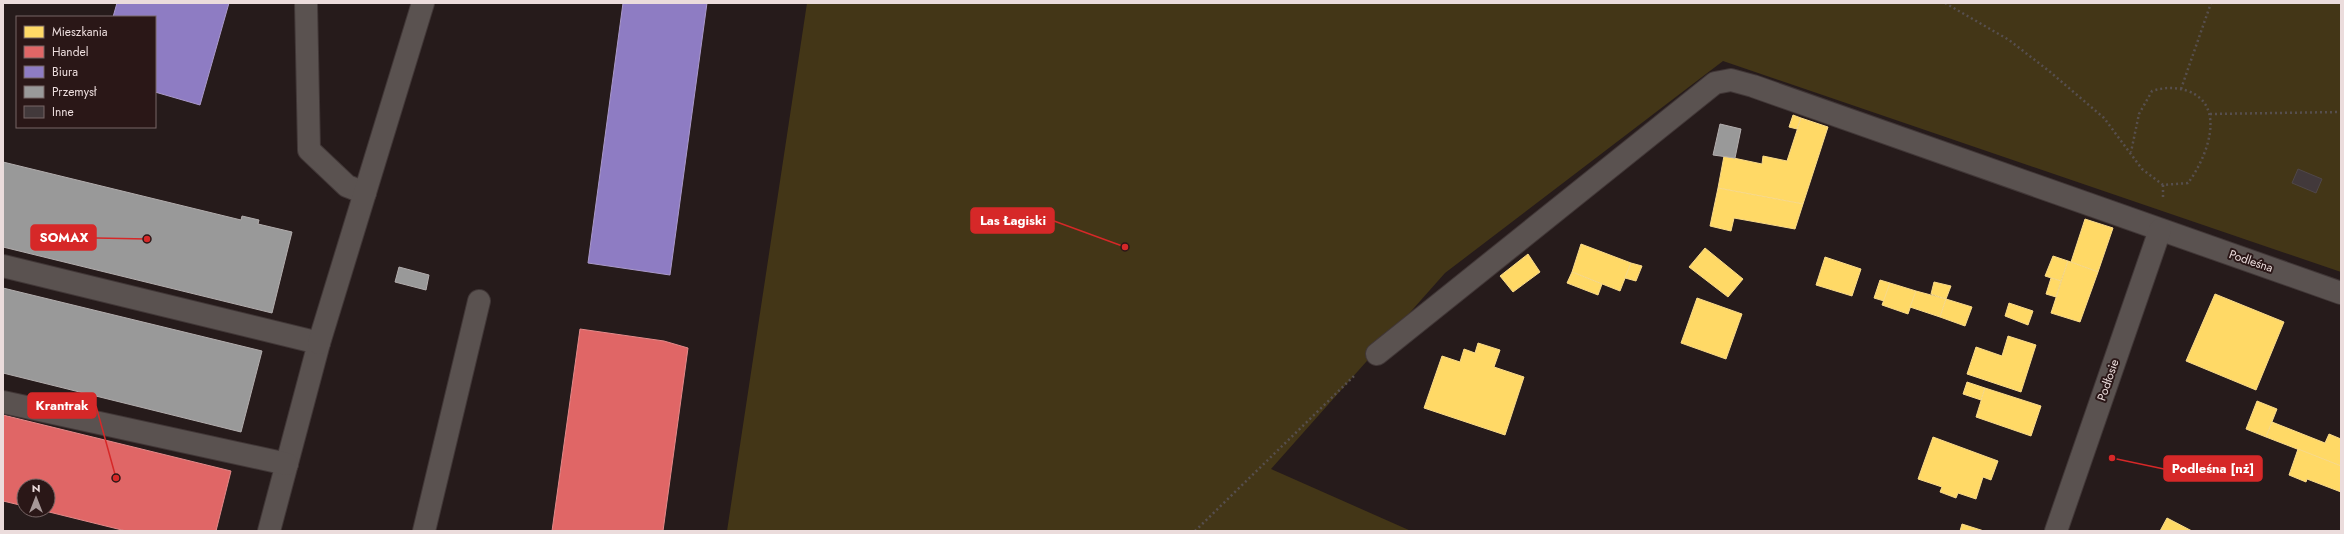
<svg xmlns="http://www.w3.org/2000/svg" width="2344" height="534" font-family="Jost,sans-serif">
<rect width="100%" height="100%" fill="#261b1b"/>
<!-- green -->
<path fill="#433617" d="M807 3H2341V272L1723 61 1445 273 1271 469 1411 531H727Z"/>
<!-- homes -->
<g fill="#ffd966" stroke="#f9da89">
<path d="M1793 115 1801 118 1797 129 1789 127Z"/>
<path d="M1801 118 1828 127 1803 204 1718 188 1724 156 1762 164 1763 156 1787 161Z"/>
<path d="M1718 188 1803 204 1795 229 1734 218 1731 231 1710 226Z"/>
<path d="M2085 219 2113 228 2098 272 2071 262Z"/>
<path d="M1581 244 1631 263 1620 291 1572 272Z"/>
<path d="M1705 248 1743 279 1728 297 1689 267Z"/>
<path d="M1528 254 1540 272 1513 292 1500 276Z"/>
<path d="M2053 256 2068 261 2061 281 2045 276Z"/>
<path d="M1825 257 1861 269 1852 296 1816 285Z"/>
<path d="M2068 261 2098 272 2080 322 2051 313Z"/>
<path d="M1631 263 1642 266 1636 281 1625 278Z"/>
<path d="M1572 272 1602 284 1598 295 1567 283Z"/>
<path d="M2051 278 2061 281 2056 297 2046 294Z"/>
<path d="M1880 280 1890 283 1884 301 1874 298Z"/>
<path d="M1934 282 1951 286 1946 299 1931 294Z"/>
<path d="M1890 283 1916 291 1908 314 1882 305Z"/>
<path d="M1916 291 1946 299 1940 317 1910 307Z"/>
<path d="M2215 294 2284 322 2256 390 2186 361Z"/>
<path d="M1697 298 1742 314 1726 359 1681 343Z"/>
<path d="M1946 299 1972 307 1965 326 1940 317Z"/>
<path d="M2009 303 2033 311 2028 325 2005 316Z"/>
<path d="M2008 336 2036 345 2021 392 1967 374 1976 347 2002 356Z"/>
<path d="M1478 343 1500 350 1494 367 1524 377 1505 435 1424 408 1442 356 1460 362 1464 349 1475 353Z"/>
<path d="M1967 382 1985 388 1981 400 1963 394Z"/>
<path d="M1985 388 2041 406 2031 436 1976 417Z"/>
<path d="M2257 401 2277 409 2266 437 2246 429Z"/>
<path d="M2272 422 2325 443 2329 434 2341 439V466L2266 437Z"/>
<path d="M1933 437 1998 461 1991 480 1983 477 1976 499 1958 493 1956 498 1940 492 1942 487 1918 479Z"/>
<path d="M2298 449 2341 466V492L2307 479 2306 482 2289 475Z"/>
<path d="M2167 518 2192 531H2160Z"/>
<path d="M1962 524 1984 531H1960Z"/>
</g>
<!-- shops -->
<g fill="#e06666" stroke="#e38989">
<path d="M580 329 664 341 688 348 663 531H552Z"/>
<path d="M3 415 231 471 216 531H126L41 510H48V486H24V506L3 501Z"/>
</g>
<!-- offices -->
<g fill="#8e7cc3" stroke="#aa99ca">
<path d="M117 3H229L200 105 155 92V17H113Z"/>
<path d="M623 3H707L670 275 588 263Z"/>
</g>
<!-- industry -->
<g fill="#999" stroke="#b2adad">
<path d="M1720 124 1741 129 1735 158 1713 155Z"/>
<path d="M3 162 241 220 242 216 259 220 258 224 292 232 272 313 3 247Z"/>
<path d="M399 267 429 275 426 290 395 282Z"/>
<path d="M3 288 262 351 241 432 3 373Z"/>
</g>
<!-- building -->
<path fill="#42393b" stroke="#504748" d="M2298 169 2322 179 2316 193 2292 183Z"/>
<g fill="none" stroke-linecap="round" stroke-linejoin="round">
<!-- minor casing -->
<g stroke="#413737" stroke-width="24">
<g id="minor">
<path d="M306 3 309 150 347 186 365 193"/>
<path d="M3 266 319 343 269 531"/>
<path d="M319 343 423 3"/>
<path d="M1377 354 1715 83 1731 80 1753 86 2341 293"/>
<path d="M3 402 287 464"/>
<path d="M424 531 479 301"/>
<path d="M2056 531 2160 230"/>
</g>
</g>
<!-- path -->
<g stroke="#574f4e" stroke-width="2.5" stroke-dasharray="2 3" stroke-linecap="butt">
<path d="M1945 3 2009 40 2049 71 2104 118 2142 169 2163 185 2188 183C2206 159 2228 106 2188 91 2175 87 2165 87 2152 91L2139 114 2131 152"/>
<path d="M2181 89 2211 3"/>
<path d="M2210 114 2341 112"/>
<path d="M2163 197V185"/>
<path d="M1195 531 1355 375"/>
</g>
<!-- minor -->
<use href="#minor" stroke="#5a5250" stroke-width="22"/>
</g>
<g text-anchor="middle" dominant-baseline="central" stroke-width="4" stroke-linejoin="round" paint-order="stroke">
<!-- street labels -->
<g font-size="12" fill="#ebdcdc" stroke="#2a1717">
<text transform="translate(2251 261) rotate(19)">Podleśna</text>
<text transform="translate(2108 380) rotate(-71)">Podłosie</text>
</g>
</g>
<!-- callouts -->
<path fill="none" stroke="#d62828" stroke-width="1.5" d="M1125 247L1054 221M147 239L96 238M116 478L96 406M2112 458L2164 469"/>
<g fill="#d62828" stroke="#2a1717" stroke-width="1.5">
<circle cx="1125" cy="247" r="4"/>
<circle cx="147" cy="239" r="4"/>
<circle cx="116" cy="478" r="4"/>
<circle cx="2112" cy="458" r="4"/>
</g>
<g fill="#d62828" stroke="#d62828" stroke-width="1.5">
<rect x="971" y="208" width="83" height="25" rx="4"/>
<rect x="31" y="225" width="65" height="25" rx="4"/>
<rect x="28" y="393" width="68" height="25" rx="4"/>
<rect x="2164" y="456" width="98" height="25" rx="4"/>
</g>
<g font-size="13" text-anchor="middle" font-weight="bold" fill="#fff">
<text x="1013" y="225">Las Łagiski</text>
<text x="64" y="242">SOMAX</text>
<text x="62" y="410">Krantrak</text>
<text x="2213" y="473">Podleśna [nż]</text>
</g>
<!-- border -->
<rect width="2344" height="534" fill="none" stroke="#ebdcdc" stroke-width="8"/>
<!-- legend -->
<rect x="16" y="16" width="140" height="112" fill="#2a1717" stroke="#776666"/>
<rect x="24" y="26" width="20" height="12" fill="#ffd966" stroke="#776666"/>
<text x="52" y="36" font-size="12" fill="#ebdcdc">Mieszkania</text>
<rect x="24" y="46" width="20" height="12" fill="#e06666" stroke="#776666"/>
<text x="52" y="56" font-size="12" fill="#ebdcdc">Handel</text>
<rect x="24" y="66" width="20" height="12" fill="#8e7cc3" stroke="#776666"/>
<text x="52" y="76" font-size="12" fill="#ebdcdc">Biura</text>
<rect x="24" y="86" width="20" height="12" fill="#999999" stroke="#776666"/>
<text x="52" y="96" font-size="12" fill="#ebdcdc">Przemysł</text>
<rect x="24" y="106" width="20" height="12" fill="#42393b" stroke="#776666"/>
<text x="52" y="116" font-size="12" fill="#ebdcdc">Inne</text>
<!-- north arrow -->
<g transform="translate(36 498)"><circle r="19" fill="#2a1717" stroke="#776666"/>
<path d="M0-3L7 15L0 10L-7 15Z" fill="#a69898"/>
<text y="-6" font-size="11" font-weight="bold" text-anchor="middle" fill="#ebdcdc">N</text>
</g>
</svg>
